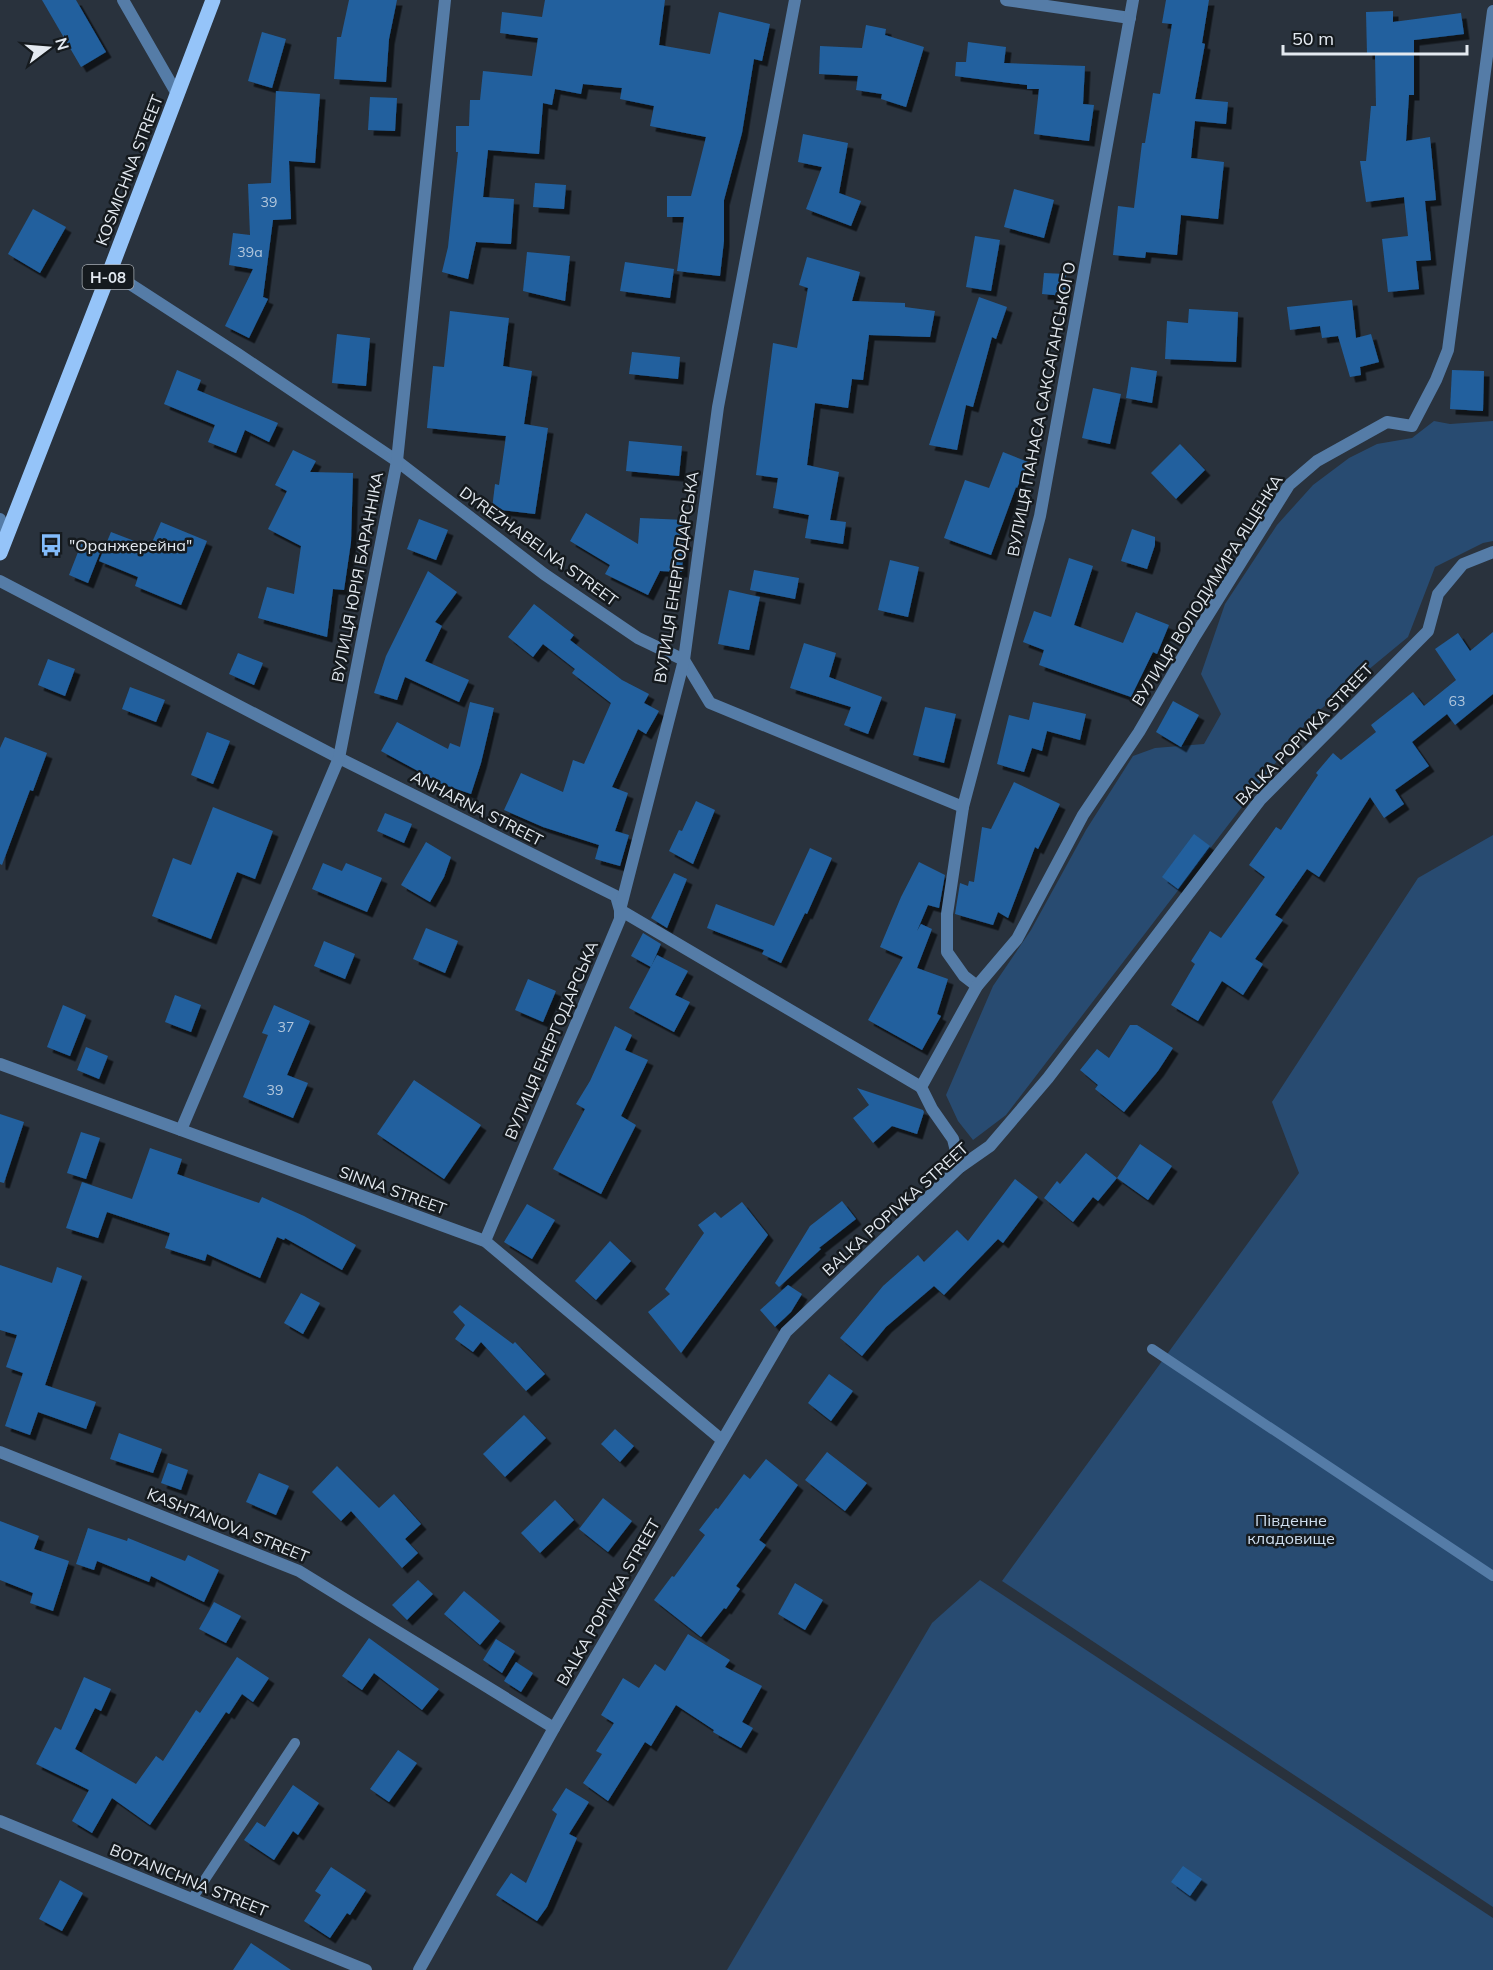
<svg xmlns="http://www.w3.org/2000/svg" width="1493" height="1970" font-family="Mulish,sans-serif">
<defs>
<filter id="shadow"><feDropShadow dx="5.5" dy="5.5" stdDeviation="0" flood-color="#0009"/></filter>
</defs>
<rect width="100%" height="100%" fill="#29323d"/>
<!-- green -->
<g fill="#284b71">
<path d="M1434 421 1450 424 1493 421V541L1483 543 1435 567 1408 637 1310 718 1006 1115 973 1140 958 1121 946 1095 993 986 1031 930 1086 830 1133 756 1155 748 1204 744 1221 714 1201 674 1225 604 1277 525 1313 485 1349 458 1377 444 1412 438Z"/>
<path d="M1493 835V1907L1002 1581 1299 1173 1272 1102 1418 878Z"/>
<path d="M980 1580 1493 1918V1970H727L932 1623Z"/>
</g>
<!-- building -->
<g fill="#22609e" filter="url(#shadow)">
<path d="M42 0H76L106 52 81 67Z"/>
<path d="M349 0H397L389 39 386 82 334 79 337 37H341Z"/>
<path d="M545 0H665L659 45 710 54 719 12 770 24 762 61 754 59 742 133 724 200V241L720 276 677 271 684 217H667V196H691L706 137 650 126 654 106 620 99 622 88 583 84 581 94 555 89 552 105 543 103 539 154 488 150 483 197 514 199 511 244 476 242 468 279 442 272 448 247 458 152H456V126H469L470 100H480L483 71 532 76 538 38 500 33 502 12 542 17Z"/>
<path d="M1166 0H1209L1202 43 1205 44 1195 99 1228 102 1226 124 1195 121 1191 158 1224 162 1218 219 1181 215 1177 255 1146 252 1145 258 1113 255 1118 206 1134 208 1142 143H1145L1153 93 1160 94 1172 24 1162 23Z"/>
<path d="M1393 11V22L1461 13 1464 34 1414 40V95H1409L1406 141 1430 137 1436 200 1425 201 1431 260 1416 261 1419 289 1388 292 1382 239 1408 236 1404 197 1366 202 1360 161H1366L1371 106H1376L1375 54H1367L1366 12Z"/>
<path d="M866 25 886 29 885 35 924 47 906 107 881 99 882 94 856 90 858 76 819 74 820 46 862 48Z"/>
<path d="M262 32 286 39 272 88 248 81Z"/>
<path d="M968 42 1006 47 1004 63 1085 66 1083 104 1094 105 1089 141 1034 134 1039 89H1027V85L955 76 956 62H966Z"/>
<path d="M276 91 320 94 315 163 289 161 291 219 273 220 263 297 268 299 249 338 225 326 253 269 229 265 233 233 250 235 248 184 271 183Z"/>
<path d="M370 97 397 98 395 131 368 130Z"/>
<path d="M803 134 848 143 839 193 861 201 851 226 806 209 822 167 798 162Z"/>
<path d="M535 183 566 185 564 209 533 207Z"/>
<path d="M1014 189 1054 200 1044 238 1004 227Z"/>
<path d="M33 209 66 227 40 273 8 254Z"/>
<path d="M975 236 1000 240 991 291 966 287Z"/>
<path d="M527 252 570 256 565 301 523 291Z"/>
<path d="M807 257 860 272 852 301 905 303V307L935 311 930 337 869 335 863 380 852 379 848 408 815 403 807 465 839 472 830 520 846 522 843 544 805 538 809 515 773 508 778 478 756 475 773 343 797 348 808 288 799 285Z"/>
<path d="M625 262 674 269 670 298 620 291Z"/>
<path d="M1044 273 1066 274 1065 296 1042 294Z"/>
<path d="M979 297 1007 307 996 339 992 337 973 407 966 405 957 450 929 445Z"/>
<path d="M1352 300 1356 338 1371 334 1379 362 1360 367 1361 375 1350 377 1338 336 1322 338 1320 326 1290 330 1287 307Z"/>
<path d="M1189 309 1238 312 1236 362 1165 359 1167 321 1188 323Z"/>
<path d="M450 311 509 318 503 366 532 371 524 424 548 428 535 514 492 509 495 484 499 485 506 436 427 428 433 366 444 367Z"/>
<path d="M337 334 370 338 366 386 332 383Z"/>
<path d="M632 352 680 357 678 379 629 374Z"/>
<path d="M1131 367 1157 371 1152 403 1126 398Z"/>
<path d="M177 370 201 380 197 390 278 423 269 442 245 430 236 453 208 442 215 425 164 404Z"/>
<path d="M1452 370 1484 371 1483 411 1450 409Z"/>
<path d="M1093 388 1121 394 1110 444 1082 438Z"/>
<path d="M629 441 682 446 679 476 626 471Z"/>
<path d="M1180 444 1205 470 1176 499 1151 473Z"/>
<path d="M293 450 316 461 310 472 353 473 351 542 344 590 333 589 327 637 258 618 267 587 294 594 301 546 268 529 287 491 275 485Z"/>
<path d="M1003 452 1028 462 1017 488 1016 487 991 555 944 538 965 480 989 488Z"/>
<path d="M586 513 638 544 640 518 685 520 682 572 660 571 648 595 605 574 610 565 570 541Z"/>
<path d="M419 519 448 530 436 560 407 549Z"/>
<path d="M161 522 207 541 181 605 135 586 138 577 99 561 111 532 150 547Z"/>
<path d="M1132 529 1155 537V545L1147 569 1121 561Z"/>
<path d="M82 542 101 550 88 583 69 575Z"/>
<path d="M1069 558 1093 566 1074 625 1123 643 1136 612 1169 625 1157 654 1153 652 1131 697 1039 665 1044 650 1023 642 1034 611 1051 617Z"/>
<path d="M890 560 919 567 908 617 878 610Z"/>
<path d="M754 570 799 578 795 599 750 590Z"/>
<path d="M428 571 457 592 435 622 442 626 425 661 469 680 459 702 405 677 397 700 374 693 386 656Z"/>
<path d="M729 590 760 597 749 650 718 644Z"/>
<path d="M534 604 574 635 570 640 622 680 649 694 644 703 659 711 646 734 638 729 612 787 628 793 615 831 629 835 620 866 595 859 599 845 543 827 504 810 521 773 563 792 573 760 584 764 611 703 572 673 575 669 543 644 533 657 508 637Z"/>
<path d="M1493 632V694L1455 725 1447 714 1412 742 1429 766 1395 790 1404 804 1384 818 1370 797 1319 877 1307 869 1275 915 1283 920 1255 959 1263 964 1243 995 1222 981 1198 1021 1171 1005 1195 964 1191 961 1210 931 1221 938 1265 877 1249 865 1276 827 1281 830 1318 775 1316 773 1333 753 1341 760 1376 732 1371 725 1413 692 1424 706 1456 680 1435 649 1458 633 1470 651Z"/>
<path d="M804 643 836 653 829 677 882 697 868 734 844 725 851 707 790 688Z"/>
<path d="M238 653 263 663 254 685 229 674Z"/>
<path d="M48 659 75 669 65 696 38 685Z"/>
<path d="M130 687 165 700 156 722 122 709Z"/>
<path d="M1173 701 1199 715 1181 747 1156 732Z"/>
<path d="M470 702 494 708 481 763 471 794 442 784 381 751 397 722 448 749 450 743 460 747Z"/>
<path d="M1033 702 1086 714 1080 740 1047 731 1042 751 1032 748 1024 772 997 764 1009 715 1029 720Z"/>
<path d="M925 707 956 714 944 763 913 755Z"/>
<path d="M207 732 230 741 213 784 191 775Z"/>
<path d="M5 737 47 753 33 791 30 790 2 865 0 864V748Z"/>
<path d="M1014 782 1060 804 1038 849 1035 847 1008 918 998 912 993 925 955 914 960 883 968 886 969 881 974 882 982 827 991 829Z"/>
<path d="M696 801 715 810 693 864 669 851 679 830 682 831Z"/>
<path d="M213 807 273 831 255 879 237 872 211 939 152 916 173 858 191 865Z"/>
<path d="M385 813 412 824 404 843 377 831Z"/>
<path d="M1194 834 1210 846 1178 889 1162 877Z"/>
<path d="M426 842 451 857 444 877 430 902 401 885Z"/>
<path d="M810 848 832 858 807 914 805 913 781 963 762 954 764 950 707 928 716 904 774 926Z"/>
<path d="M919 862 945 875 939 908 928 905 917 931 921 924 932 929 917 968 948 979 937 1014 941 1016 922 1050 868 1020 903 957 880 947 901 897Z"/>
<path d="M323 863 342 871 346 863 382 878 367 912 312 889Z"/>
<path d="M674 873 687 879 667 928 651 918Z"/>
<path d="M426 928 458 941 445 973 413 959Z"/>
<path d="M643 933 661 944 651 967 631 956Z"/>
<path d="M324 941 355 954 345 979 314 966Z"/>
<path d="M657 955 688 971 675 995 690 1002 674 1032 629 1008Z"/>
<path d="M528 979 556 991 543 1022 515 1010Z"/>
<path d="M175 995 201 1005 191 1032 165 1022Z"/>
<path d="M63 1005 86 1015 70 1056 47 1047Z"/>
<path d="M274 1005 310 1021 287 1075 308 1083 293 1118 243 1097 268 1035 262 1033Z"/>
<path d="M1130 1025H1137L1173 1048 1158 1071 1124 1112 1095 1089 1098 1085 1080 1070 1097 1049 1109 1058Z"/>
<path d="M615 1026 632 1035 625 1050 648 1060 621 1116 636 1125 601 1194 553 1169 585 1109 576 1104 590 1081Z"/>
<path d="M86 1047 108 1056 99 1079 77 1070Z"/>
<path d="M414 1080 481 1125 444 1179 377 1134Z"/>
<path d="M857 1088 923 1110 924 1112 917 1134 892 1126 873 1143 853 1118 869 1105Z"/>
<path d="M0 1114 24 1122 4 1183 0 1182Z"/>
<path d="M81 1132 100 1138 86 1179 67 1173Z"/>
<path d="M1140 1144 1172 1166 1148 1200 1117 1178Z"/>
<path d="M150 1148 182 1159 177 1174 259 1203 262 1197 304 1216 356 1245 342 1270 285 1238 284 1240 277 1237 260 1278 207 1254 205 1261 165 1248 170 1233 107 1212 98 1238 66 1228 82 1182 132 1199Z"/>
<path d="M1086 1153 1117 1178 1098 1201 1093 1197 1073 1222 1044 1198 1057 1181 1060 1184Z"/>
<path d="M1015 1179 1038 1197 1003 1243 998 1239 944 1295 934 1286 886 1327 862 1356 840 1338 883 1286 918 1255 924 1262 957 1230 968 1241Z"/>
<path d="M842 1201 856 1219 819 1248 821 1249 779 1287 775 1283 810 1226Z"/>
<path d="M742 1202 768 1235 681 1353 648 1312 670 1294 665 1289 704 1233 698 1225 715 1212 721 1218Z"/>
<path d="M527 1204 555 1220 532 1259 504 1242Z"/>
<path d="M610 1241 631 1261 596 1300 575 1281Z"/>
<path d="M0 1265 52 1283 57 1267 82 1276 45 1385 96 1402 86 1429 38 1412 30 1435 5 1426 23 1373 6 1367 17 1335 0 1330Z"/>
<path d="M788 1285 802 1294 791 1312 775 1327 760 1310Z"/>
<path d="M301 1293 320 1303 303 1334 284 1323Z"/>
<path d="M460 1305 513 1344 515 1342 545 1374 526 1391 481 1342 473 1352 455 1339 465 1325 453 1312Z"/>
<path d="M829 1374 853 1391 831 1421 808 1403Z"/>
<path d="M524 1415 546 1438 505 1477 483 1454Z"/>
<path d="M615 1429 634 1446 620 1462 601 1444Z"/>
<path d="M119 1433 162 1449 153 1473 110 1459Z"/>
<path d="M827 1452 867 1483 845 1511 805 1480Z"/>
<path d="M766 1459 798 1485 759 1540 766 1545 736 1586 740 1589 726 1609 724 1608 701 1637 654 1600 672 1576 674 1577 705 1535 699 1530 716 1508 718 1509 744 1474 750 1479Z"/>
<path d="M168 1463 188 1470 181 1490 161 1483Z"/>
<path d="M337 1466 379 1508 394 1494 421 1524 405 1539 418 1553 402 1568 351 1511 341 1521 312 1492Z"/>
<path d="M259 1473 289 1486 276 1515 246 1502Z"/>
<path d="M603 1498 632 1521 608 1552 579 1529Z"/>
<path d="M555 1500 574 1520 540 1553 521 1533Z"/>
<path d="M0 1521 39 1536 34 1549 69 1561 53 1611 30 1603 33 1593 0 1580Z"/>
<path d="M88 1528 127 1541 128 1538 185 1561 188 1555 219 1570 204 1602 151 1576 149 1582 97 1561 94 1570 76 1564Z"/>
<path d="M418 1580 433 1594 407 1620 392 1605Z"/>
<path d="M795 1583 823 1600 805 1630 778 1614Z"/>
<path d="M464 1591 500 1621 480 1645 444 1614Z"/>
<path d="M214 1602 241 1616 226 1643 199 1629Z"/>
<path d="M688 1634 730 1660 725 1667 762 1686 742 1722 753 1728 741 1748 713 1732 714 1730 676 1705 651 1746 645 1742 608 1801 583 1783 602 1754 596 1751 614 1723 601 1715 623 1678 639 1688 655 1664 665 1671Z"/>
<path d="M369 1638 439 1689 422 1710 374 1673 362 1690 342 1676Z"/>
<path d="M496 1639 515 1651 502 1673 483 1660Z"/>
<path d="M237 1657 269 1678 253 1702 242 1694 229 1714 226 1712 150 1825 112 1798 92 1833 72 1821 89 1790 36 1764 55 1727 61 1730 84 1677 111 1689 101 1711 95 1708 75 1749 136 1784 156 1756 163 1761 196 1710 200 1713Z"/>
<path d="M516 1662 533 1673 521 1692 504 1681Z"/>
<path d="M398 1750 417 1763 389 1802 370 1789Z"/>
<path d="M293 1785 319 1803 298 1835 293 1831 274 1860 244 1840 257 1822 265 1827Z"/>
<path d="M566 1788 589 1802 569 1834 577 1838 547 1907 537 1921 496 1895 511 1873 526 1883 557 1814 552 1810Z"/>
<path d="M1183 1866 1202 1879 1190 1896 1171 1882Z"/>
<path d="M331 1867 366 1890 350 1915 347 1913 330 1938 304 1921 321 1895 315 1891Z"/>
<path d="M60 1880 83 1893 62 1931 39 1919Z"/>
<path d="M251 1943 291 1970H233Z"/>
</g>
<g fill="none" stroke-linecap="round" stroke-linejoin="round">
<!-- lane -->
<g stroke="#557ca7" stroke-width="10">
<path d="M1152 1349 1493 1576"/>
<path d="M192 1899 295 1743"/>
</g>
<!-- street -->
<g stroke="#557ca7" stroke-width="12">
<path d="M123 0 177 94"/>
<path d="M1006 0 1130 18"/>
<path d="M110 271 238 354 397 461 544 574 638 638 684 660 710 703 963 807"/>
<path d="M0 519 6 539"/>
<path d="M0 581 339 758 616 896 620 910 921 1087"/>
<path d="M977 986 964 976 947 952V914L963 807 1040 516 1133 0"/>
<path d="M0 1064 485 1241 722 1440"/>
<path d="M181 1130 339 758 397 461 445 0"/>
<path d="M960 1167 953 1139 932 1109 921 1087 977 986 1017 939 1083 815 1139 732 1195 636 1289 485 1317 461 1387 422 1412 426 1436 380 1448 350 1493 11"/>
<path d="M485 1241 620 919V910L684 660 718 407 795 0"/>
<path d="M0 1452 299 1571 554 1728"/>
<path d="M0 1821 366 1970"/>
<path d="M419 1970 554 1728 786 1332 960 1167 990 1146 1048 1078 1260 800 1428 631 1438 594 1463 564 1493 552"/>
</g>
<!-- primary -->
<path stroke="#95c4f9" stroke-width="15" d="M0 553 110 271 213 0"/>
</g>
<!-- icons -->
<defs>
<g id="bus-bare" transform="scale(1.8)"><path d="M-5-6H5V4H4V6H2V4H-2V6H-4V4H-5ZM-3.5-4V0h7V-4ZM-3.5 1.2v1.5H-2V1.2ZM2 1.2v1.5H3.5V1.2Z" fill="#83bcfb" stroke="#151a1e" stroke-width="2.5" paint-order="stroke"/></g>
</defs>
<g fill-rule="evenodd">
<use href="#bus-bare" x="51" y="545"/>
</g>
<g text-anchor="middle" dominant-baseline="central" stroke-width="5" stroke-linejoin="round" paint-order="stroke">
<!-- number labels -->
<g font-size="14" fill="#b3c7dc">
<text x="269" y="202">39</text>
<text x="250" y="252">39а</text>
<text x="1457" y="701">63</text>
<text x="286" y="1027">37</text>
<text x="275" y="1090">39</text>
</g>
<!-- shield labels -->
<rect fill="#151a1e" stroke="#a5abb1" stroke-width="1.5" x="82.5" y="265" width="51" height="24" rx="4.5"/>
<g font-size="15" font-weight="bold" fill="#e3e9f0">
<text x="108" y="277">Н-08</text>
</g>
<!-- street labels -->
<g font-size="16" fill="#e3e9f0" stroke="#151a1e">
<text transform="translate(129 170) rotate(-69)">KOSMICHNA STREET</text>
<text transform="translate(1041 409) rotate(-79)">ВУЛИЦЯ ПАНАСА САКСАГАНСЬКОГО</text>
<text transform="translate(539 546) rotate(36)">DYREZHABELNA STREET</text>
<text transform="translate(357 577) rotate(-79)">ВУЛИЦЯ ЮРІЯ БАРАННІКА</text>
<text transform="translate(676 577) rotate(-81)">ВУЛИЦЯ ЕНЕРГОДАРСЬКА</text>
<text transform="translate(1207 590) rotate(-58)">ВУЛИЦЯ ВОЛОДИМИРА ЯЩЕНКА</text>
<text transform="translate(1304 734) rotate(-46)">BALKA POPIVKA STREET</text>
<text transform="translate(477 808) rotate(27)">ANHARNA STREET</text>
<text transform="translate(551 1040) rotate(-67)">ВУЛИЦЯ ЕНЕРГОДАРСЬКА</text>
<text transform="translate(393 1190) rotate(20)">SINNA STREET</text>
<text transform="translate(895 1209) rotate(-42)">BALKA POPIVKA STREET</text>
<text transform="translate(228 1525) rotate(22)">KASHTANOVA STREET</text>
<text transform="translate(608 1602) rotate(-60)">BALKA POPIVKA STREET</text>
<text transform="translate(189 1880) rotate(22)">BOTANICHNA STREET</text>
</g>
<!-- poi labels -->
<g font-size="16" fill="#e3e9f0" stroke="#151a1e" text-anchor="start">
<text x="69" y="545">"Оранжерейна"</text>
</g>
<!-- park labels -->
<g font-size="16" fill="#cfdff0" stroke="#151a1e">
<text x="1291" y="1520">Південне<tspan x="1291" dy="18">кладовище</tspan></text>
</g>
</g>
<!-- north arrow -->
<g transform="translate(48 48) rotate(74)" stroke="#151a1e" stroke-width="4.5" paint-order="stroke">
<path d="M0-4.5L10 22L0 15L-10 22Z" fill="#e3e9f0"/>
<text y="-9" font-size="16" font-weight="bold" text-anchor="middle" fill="#e3e9f0">N</text>
</g>
<!-- scale -->
<path d="M1283 45v9h184v-9" fill="none" stroke="#e3e9f0" stroke-width="3"/>
<text x="1292" y="45" font-size="18" fill="#e3e9f0" stroke="#151a1e" stroke-width="4.5" paint-order="stroke">50 m</text>
</svg>
